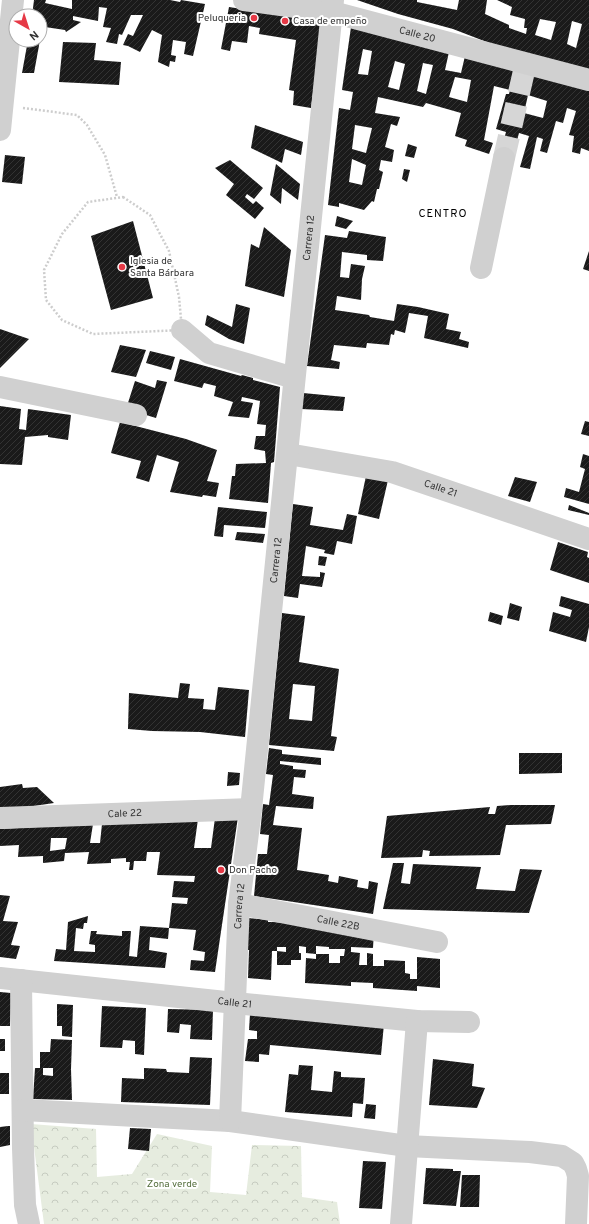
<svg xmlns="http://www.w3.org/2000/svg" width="589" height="1224" font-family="Overpass,sans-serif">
<defs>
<pattern id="park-crowns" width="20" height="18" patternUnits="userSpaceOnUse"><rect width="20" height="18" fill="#e6ecdf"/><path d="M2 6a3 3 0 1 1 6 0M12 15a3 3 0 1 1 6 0" fill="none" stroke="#c6cbc0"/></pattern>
<pattern id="building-hatch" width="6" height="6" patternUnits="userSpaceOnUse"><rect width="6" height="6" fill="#1a1a1a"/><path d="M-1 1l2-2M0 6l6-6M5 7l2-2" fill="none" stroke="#333"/></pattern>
</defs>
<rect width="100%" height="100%" fill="#fff"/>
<!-- park -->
<path fill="url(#park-crowns)" d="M31 1124 96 1129 97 1177 132 1174 157 1134 212 1146 210 1192 246 1195 252 1145 301 1146 302 1197 337 1202 340 1224H44Z"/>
<!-- building -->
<g fill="url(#building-hatch)" fill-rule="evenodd">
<path d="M34 0H46L45 3 72 9V0H170L180 2 181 0 205 4 193 56 184 54 186 42 173 40 171 55 176 56 175 62 170 61 169 67 158 62 162 35 152 30 140 52 128 46 123 45 128 34 133 36 143 15H131L122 35 119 34 117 44 106 42 111 28 103 27 107 8 99 7 98 21 73 16V20L81 22 66 32 65 30 45 27 42 41H40V16H32Z"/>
<path d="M357 0H417V2L457 10 459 0H487L485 14 509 25V28L526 34 527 28H524L525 19 510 15 512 7 497 0H589V75L528 58 453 29 398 14ZM540 19 556 22 551 40 535 35ZM572 21 582 24 576 48 567 44Z"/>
<path d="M229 7 322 22 311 108 293 105 294 91 289 90 296 40 259 34 260 28 249 26 247 43 232 41 230 51 221 49Z"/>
<path d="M351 27 449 52 445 70 461 73 465 56 589 90V151L581 148 580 154 572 152 574 136 569 135 576 111 567 108 563 123 556 121 547 153 540 151 543 139 537 137 530 169 520 167 529 136 519 133 512 160 501 150 506 132 496 129 506 94H509L510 90 494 86 484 140 493 143 489 154 465 146 467 140 455 136 461 113 426 103 423 107 378 97 375 113 400 117 397 126 391 124 385 147 394 150 392 162 381 160 379 170 383 172 379 189H377L374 202 372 201 364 210 339 203V207L328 205 339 108 350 110 353 92 342 90ZM363 49 372 51 368 75 358 74ZM395 61 405 64 399 90 388 87ZM423 63 433 65 426 94 417 91ZM455 77 471 80 467 102 449 97ZM528 95 547 101 543 118 524 113ZM355 125 372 128 366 153 352 149ZM352 159 366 165 362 185 349 182Z"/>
<path d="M28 40H40L34 73H22Z"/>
<path d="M63 42 96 43 94 60 121 62 119 85 59 82Z"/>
<path d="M255 125 303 142 301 155 285 149 282 163 251 148Z"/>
<path d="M408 144 417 147 414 158 405 156Z"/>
<path d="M5 155 25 157 22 184 2 182Z"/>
<path d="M230 160 263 188 254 199 247 194 245 197 253 204 256 201 264 208 255 219 226 195 234 184 215 168Z"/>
<path d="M276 164 300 184 298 200 282 188 281 204 270 195Z"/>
<path d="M404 169 410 170 407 182 402 179Z"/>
<path d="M337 216 353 221 346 229 335 226Z"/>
<path d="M133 221 153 298 111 310 91 236Z"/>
<path d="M264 227 291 250 284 297 245 286 251 244 259 248Z"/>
<path d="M349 231 386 237 383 261 367 260V255L342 252 340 277 349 278 351 264 365 266 362 279 361 300 337 296 335 310 369 315 370 317 394 321 397 304 418 307 449 314 446 329 461 332 459 339 469 342 468 348 424 338 428 316 409 313 405 333 395 330 394 335 391 334 389 345 367 343 366 348 334 345 331 360 340 362 339 369 307 366 325 235 347 238Z"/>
<path d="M589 251V271L583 269Z"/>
<path d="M236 304 250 308 244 344 229 339 205 325 207 315 232 327Z"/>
<path d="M0 329 29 339 0 368Z"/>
<path d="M120 345 146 350 136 377 111 372Z"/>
<path d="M150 351 175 357 171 370 146 363Z"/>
<path d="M180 359 241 376 242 375 253 378V380L280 387 274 462 271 463 268 503 229 499 232 476H235L236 464 266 463 265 451 254 449 256 436H265L266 425 257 424 260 401 242 397 241 401 253 403 249 418 228 416 233 402 214 396 216 386 204 383 202 388 174 381Z"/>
<path d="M157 380 167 382 156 418 126 409 135 381 155 388Z"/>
<path d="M303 393 345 397 343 411 301 409Z"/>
<path d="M0 406 21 409 19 429 26 430 28 409 71 415 68 440 48 437V435L25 437 22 465 0 464Z"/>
<path d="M585 421 589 422V436L581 434Z"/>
<path d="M120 422 186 439 217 450 207 481 219 483 216 497 203 495 202 497 170 492 179 462 157 455 149 482 136 478 141 461 111 453Z"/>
<path d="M583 454 589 456V504L564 497 566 488 579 492 585 469 580 467Z"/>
<path d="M366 476 388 480 379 519 358 514Z"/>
<path d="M515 477 537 482 530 502 508 496Z"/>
<path d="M293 504 313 507 310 525 343 530 347 514 357 516 352 544 337 541 334 555 324 553 325 550 306 546 302 576 320 577V572L325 573 322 587 300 584 298 598 284 596Z"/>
<path d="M569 505 589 513V515L568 510Z"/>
<path d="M218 507 267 512 265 528 224 525 223 537 214 536Z"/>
<path d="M237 532 265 534 263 543 235 540Z"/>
<path d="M558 542 588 552 587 557 589 558V583L550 570Z"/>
<path d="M319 556 327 557 325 566 318 565Z"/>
<path d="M561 596 589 604V627L586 642 549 631 553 612 570 617 572 610 559 606Z"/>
<path d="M510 603 522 607 519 621 507 618Z"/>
<path d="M490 612 503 616 501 625 488 621Z"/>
<path d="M282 613 305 616 299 662 339 669 331 736 337 737 334 751 269 745ZM293 684 315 686 312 721 289 719Z"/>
<path d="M180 683 190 684 188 698 204 699 203 709 215 710 218 687 249 690 245 737 200 732 152 731 128 729 129 693 178 698Z"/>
<path d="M269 748 282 750V754L321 758V765L280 761V764L293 766V769L306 770 305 778 294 777 292 794 314 797 313 809 276 806 273 825 302 828 297 870 329 875 328 881 338 883 339 876 358 880 357 887 368 889 369 881 378 883 373 914 254 896 258 854H267L269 835 260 834 263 804 269 805 273 775 266 774Z"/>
<path d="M519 753H562V773L519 774Z"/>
<path d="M228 772 240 773 239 785 227 786Z"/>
<path d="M22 784 23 788 37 787 54 803 0 811V787Z"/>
<path d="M511 805H555L551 824 506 825 500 855 429 856 430 851 423 850 422 857 381 858 387 816 490 807 488 814H495L497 806Z"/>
<path d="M238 817 215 972 190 970 191 960 204 961 205 952 193 950 196 930 169 928 172 903 187 904 188 898 172 897 174 881 194 882 195 876 157 875 160 852H147L146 861H134L133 870H129L130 862H126V858L111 859V863L87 864 89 852 65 853 64 861 43 863V856L18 857 19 845 0 846V829L93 824 90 843H100L102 824 198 819 194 848H211L215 818ZM51 838H67L65 849 50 851Z"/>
<path d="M393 863H404L401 883 410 884 413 864 481 867 476 889 515 891 520 869 542 870 529 913 383 909Z"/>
<path d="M0 895 10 896 3 921 18 922 11 945 20 946 16 959 0 957Z"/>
<path d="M88 916 87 923H84L83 929 76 928 74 951 95 952V945L89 944 91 931H97L96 934 122 936V931H131L129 956 137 957 140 926 169 928 168 939 150 937 149 950 167 953 165 968 54 961 56 949 66 950 68 922Z"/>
<path d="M248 918 268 920V922H273L374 930 373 948 351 947V952L360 953 359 965H367V953L373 954V966H384V960L405 961V973L410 974V979H417V957L440 959V988L417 986V991L373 988V983L351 982V986L305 983 306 958 316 959V954H329V963H340V956H344L345 949H329V947L316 946V954L306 953V947L299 946V953H301V960H291V965H277V951L286 952V947H277V951H272L271 980 248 978 249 950H247Z"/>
<path d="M0 992 11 993 10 1026H0Z"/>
<path d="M57 1004 73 1005 72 1037 62 1036V1026H57Z"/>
<path d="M102 1006 146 1008 144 1055 135 1054V1041L123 1040 122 1048 100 1047Z"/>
<path d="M168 1009 213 1010 212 1040 190 1039 191 1025 180 1024 179 1033 167 1032Z"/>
<path d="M250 1014 384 1024 381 1055 270 1045 269 1055 259 1054V1062L245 1061 248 1039H257V1031L249 1030Z"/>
<rect x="0" y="1039" width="5" height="12"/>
<path d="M51 1039 72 1040 71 1069 72 1100 33 1099 35 1068H40V1052H50ZM43 1068H53V1076L43 1075Z"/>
<path d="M190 1057 212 1058 210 1105 121 1102 122 1078 144 1079V1068L166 1069 167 1072 189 1073Z"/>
<path d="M433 1059 474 1064 472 1086 485 1088 477 1108 429 1105Z"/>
<path d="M299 1065 313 1066 311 1090 332 1092 334 1071 341 1072V1077L365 1078 363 1104 353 1103 352 1117 285 1112 289 1074 298 1075Z"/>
<rect x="0" y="1073" width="9" height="21"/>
<path d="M366 1104 376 1105 375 1119 364 1118Z"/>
<path d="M8 1126H10V1145L0 1147V1127Z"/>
<path d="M130 1128 151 1129 149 1151 128 1149Z"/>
<path d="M363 1161 386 1162 382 1209 359 1208Z"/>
<path d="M426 1168 453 1169V1171H461L456 1206 423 1204Z"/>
<path d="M462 1175H480L479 1207H460Z"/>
</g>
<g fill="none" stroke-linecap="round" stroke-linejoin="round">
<!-- minor-tunnel -->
<path stroke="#d6d6d6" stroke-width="22" stroke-dasharray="22 11" stroke-linecap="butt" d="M504 158 524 71"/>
<!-- path -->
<g stroke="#cdcdcd" stroke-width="2.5" stroke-dasharray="2 2" stroke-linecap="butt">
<path d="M23 108 77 115 87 125 105 155 117 197"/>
<path d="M123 197 150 215 169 251 179 297 182 330 93 334 62 320 46 300 44 270 62 234 88 202Z"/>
</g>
<!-- minor -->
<g stroke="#d0d0d0" stroke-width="22">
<path id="s1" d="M244 0 332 12 589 80"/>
<path d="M0 130 13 0"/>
<path d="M481 268 504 158"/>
<path d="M182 330 209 353 294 378"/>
<path d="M0 387 136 415"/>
<path id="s2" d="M288 454 392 472 589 539"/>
<path id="s3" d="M0 818 251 809"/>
<path id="s4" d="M239 904 437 942"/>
<path id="s5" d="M0 978 235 1003 417 1021 469 1022"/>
<path d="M21 980 23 1148 25 1205 29 1224"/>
<path d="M23 1110 230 1121 407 1146 530 1152 562 1156 573 1163 576 1169 578 1176 576 1224"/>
<path id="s6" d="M230 1121 239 904 251 809 333 0"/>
<path d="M401 1224 417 1021"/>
</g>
</g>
<!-- markers -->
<g fill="#e63946" stroke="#fff" stroke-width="1.5">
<circle cx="254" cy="18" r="4"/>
<circle cx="285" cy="21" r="4"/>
<circle cx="122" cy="267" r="4"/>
<circle cx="221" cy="870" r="4"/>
</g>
<g text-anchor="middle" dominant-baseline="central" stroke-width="4" stroke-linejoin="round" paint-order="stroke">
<!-- poi labels -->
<g font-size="10" fill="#333" stroke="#fff" text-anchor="start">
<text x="246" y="18" text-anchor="end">Peluqueria</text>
<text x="293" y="21">Casa de empeño</text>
<text x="130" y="261">Iglesia de<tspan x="130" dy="12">Santa Bárbara</tspan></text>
<text x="229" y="870">Don Pacho</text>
</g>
<!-- street labels -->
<g font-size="10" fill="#333" stroke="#fff">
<text stroke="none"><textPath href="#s1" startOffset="177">Calle 20</textPath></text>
<text stroke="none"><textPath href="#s6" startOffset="887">Carrera 12</textPath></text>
<text stroke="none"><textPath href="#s2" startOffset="157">Calle 21</textPath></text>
<text stroke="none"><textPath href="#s6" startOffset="563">Carrera 12</textPath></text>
<text stroke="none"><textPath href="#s3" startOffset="125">Cale 22</textPath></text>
<text stroke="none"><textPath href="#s6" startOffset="215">Carrera 12</textPath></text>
<text stroke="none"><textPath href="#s4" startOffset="101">Calle 22B</textPath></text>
<text stroke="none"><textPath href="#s5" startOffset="236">Calle 21</textPath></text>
</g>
<!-- park labels -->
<g font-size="10" fill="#56703f" stroke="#fff">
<text x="172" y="1184">Zona verde</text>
</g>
<!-- neighbourhood labels -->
<g font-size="11" letter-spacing="1" fill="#000" stroke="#fff">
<text x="443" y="214">CENTRO</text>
</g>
</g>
<!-- north arrow -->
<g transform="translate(28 28) rotate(141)"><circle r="19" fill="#ffffff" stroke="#adadad"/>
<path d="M0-3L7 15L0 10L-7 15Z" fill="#e63946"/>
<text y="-6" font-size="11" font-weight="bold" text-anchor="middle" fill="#333333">N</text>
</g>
</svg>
